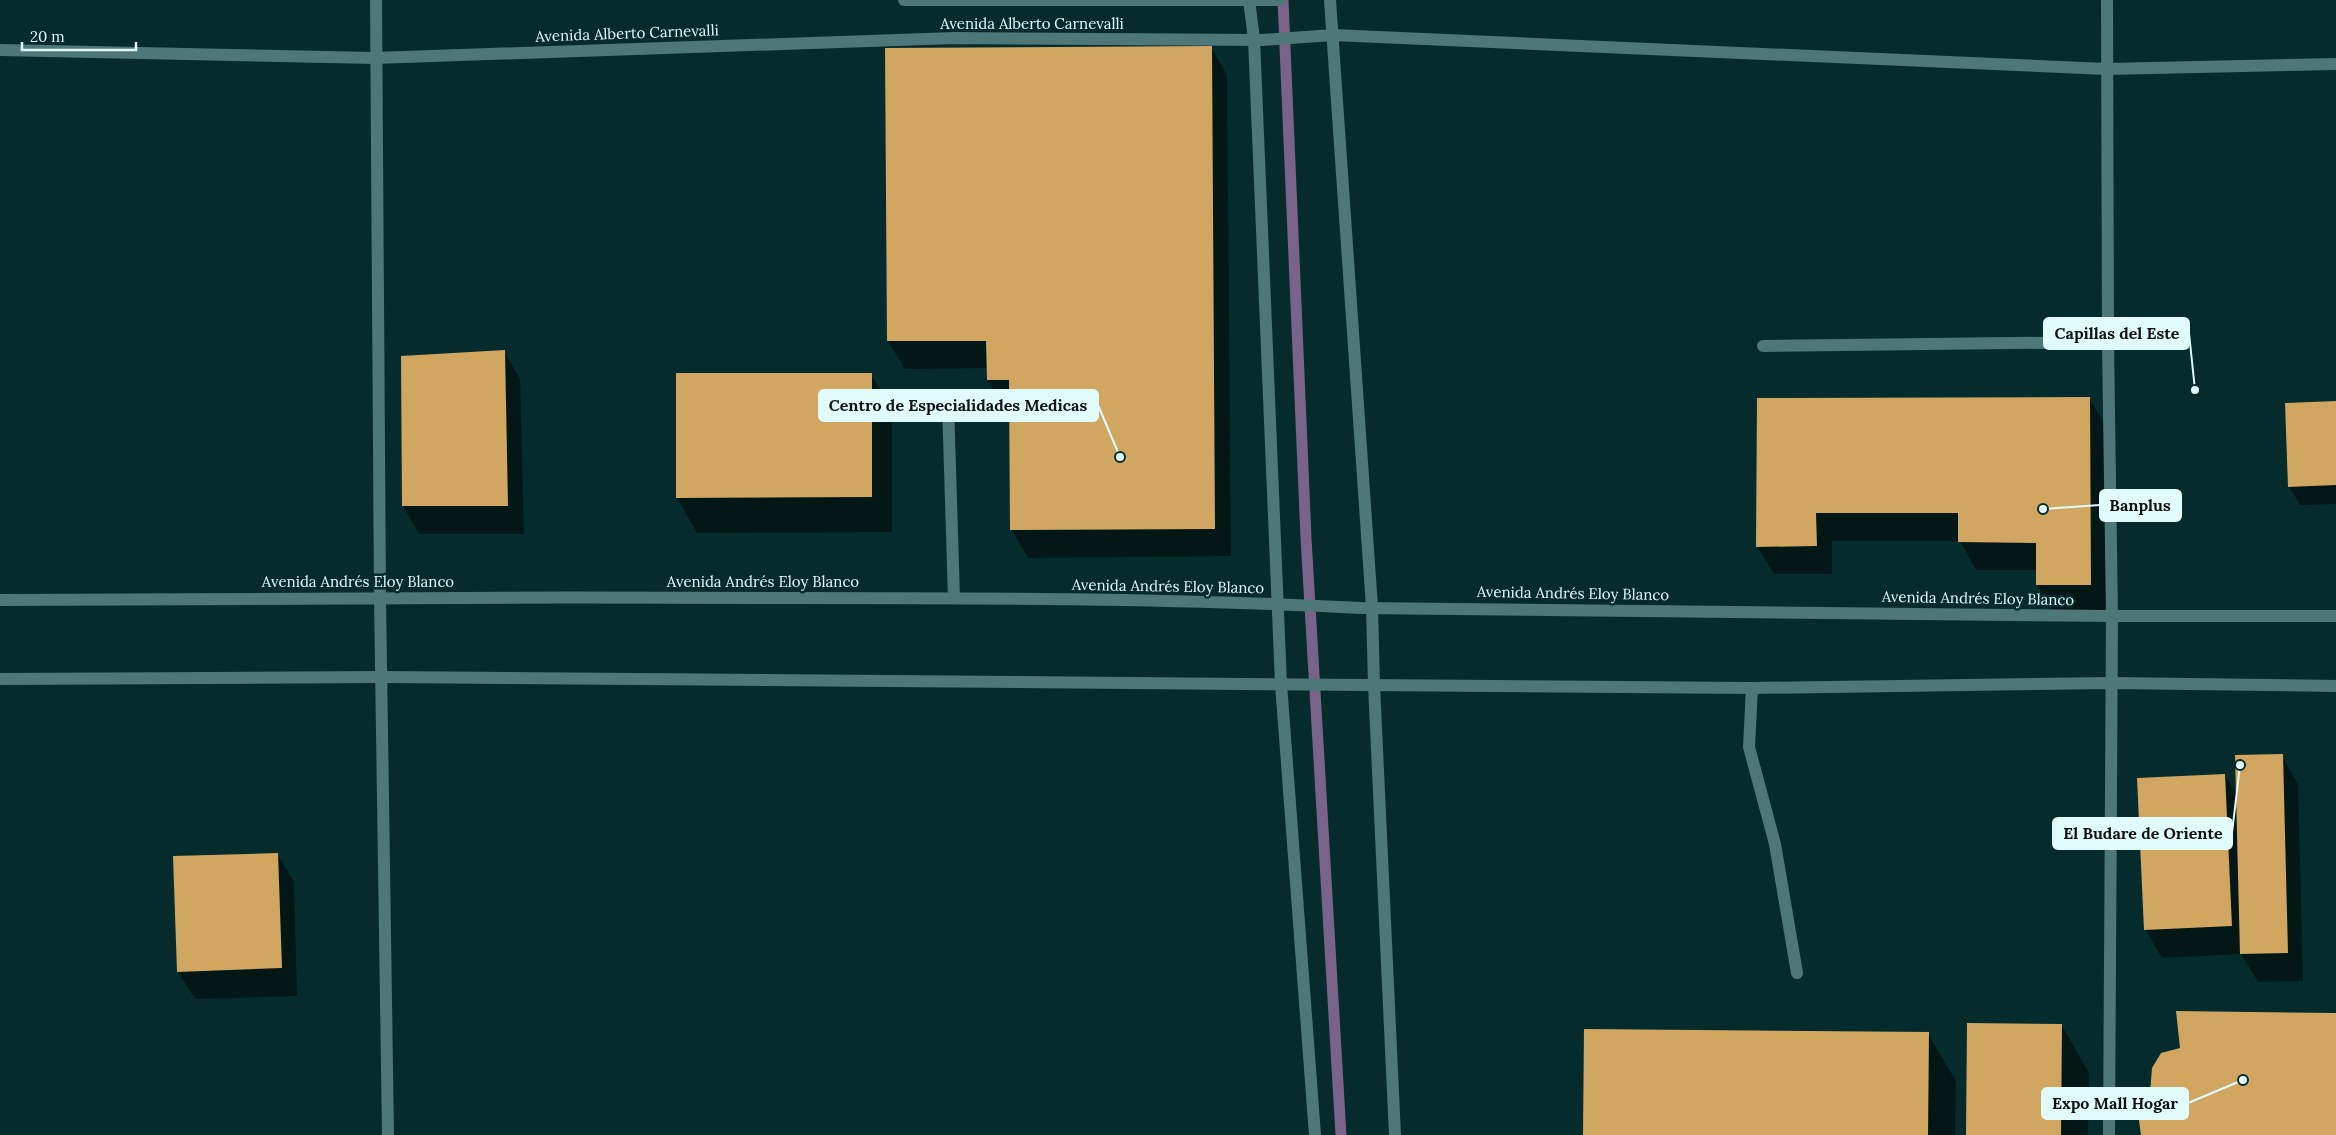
<svg xmlns="http://www.w3.org/2000/svg" width="2336" height="1135" font-family="Lora,serif">
<rect width="100%" height="100%" fill="#062b2c"/>
<!-- shadow -->
<g fill="#0007">
<path d="M1211 47 1227 75 1231 556 1028 558 1012 530 1011 408H1004L988 380V368L905 369 888 341Z"/>
<path d="M504 351 520 379 524 534H419L403 506 402 358Z"/>
<path d="M871 374 892 410V532L697 533 677 498Z"/>
<path d="M2089 398 2106 426V613H2054L2037 585V570H1976L1960 541H1832V574H1774L1757 546 1758 399Z"/>
<path d="M2336 402V504L2300 505 2289 486Z"/>
<path d="M2282 756 2298 784 2303 981 2258 982 2241 954 2162 958 2146 930 2225 775 2238 797Z"/>
<path d="M277 854 294 882 297 996 195 999 178 972Z"/>
<path d="M2062 1026 2089 1073 2088 1135H1967Z"/>
<path d="M1928 1034 1956 1081 1955 1135H1584Z"/>
</g>
<g fill="none" stroke-linecap="round" stroke-linejoin="round">
<!-- stream -->
<path stroke="#796389" stroke-width="11" d="M1283 0 1306 538 1341 1135"/>
</g>
<!-- building -->
<g fill="#d1a661">
<path d="M1212 46 1215 529 1010 530 1009 380H987L986 341H887L885 48Z"/>
<path d="M505 350 508 506H402L401 356Z"/>
<path d="M676 373H872V497L676 498Z"/>
<path d="M2090 397 2091 585H2036V543L1958 542V513H1816L1817 546 1756 547 1757 398Z"/>
<path d="M2336 401V485L2288 487 2285 403Z"/>
<path d="M2283 754 2288 953 2240 954 2235 755Z"/>
<path d="M2225 774 2232 926 2144 930 2137 778Z"/>
<path d="M278 853 282 968 177 972 173 856Z"/>
<path d="M2176 1011 2336 1013V1135H2141L2135 1092 2150 1093 2152 1068 2161 1053 2180 1048Z"/>
<path d="M1967 1023 2062 1024 2061 1135H1966Z"/>
<path d="M1584 1029 1929 1032 1928 1135H1583Z"/>
</g>
<g fill="none" stroke-linecap="round" stroke-linejoin="round">
<!-- service -->
<g stroke="#4e7779" stroke-width="12">
<path d="M1763 346 2108 342"/>
<path d="M948 404 954 598"/>
<path d="M1752 688 1749 747 1775 844 1797 973"/>
</g>
<!-- minor -->
<g stroke="#4e7779" stroke-width="12">
<path d="M376 0 380 597 388 1135"/>
<path d="M904 0H1280"/>
<path d="M1249 0 1254 39 1281 684 1315 1135"/>
<path d="M1330 0 1372 607 1374 685 1395 1135"/>
<path d="M2107 0 2108 342 2112 616 2109 1135"/>
<path d="M0 50 375 58 954 38 1262 40 1333 35 2106 69 2336 64"/>
<path d="M0 600C260 598 520 597 780 598 974 598 1169 598 1362 608L2112 616H2336"/>
<path d="M0 679 381 677 1752 688 2112 683 2336 686"/>
</g>
</g>
<g text-anchor="middle" dominant-baseline="central" stroke-width="5" stroke-linejoin="round" paint-order="stroke">
<!-- street labels -->
<g font-size="15" fill="#e1fafa" stroke="#062b2c">
<text x="1032" y="23">Avenida Alberto Carnevalli</text>
<text transform="translate(627 33) rotate(-2)">Avenida Alberto Carnevalli</text>
<text x="358" y="581">Avenida Andrés Eloy Blanco</text>
<text x="763" y="581">Avenida Andrés Eloy Blanco</text>
<text transform="translate(1168 586) rotate(1)">Avenida Andrés Eloy Blanco</text>
<text transform="translate(1573 593) rotate(1)">Avenida Andrés Eloy Blanco</text>
<text transform="translate(1978 598) rotate(1)">Avenida Andrés Eloy Blanco</text>
</g>
</g>
<!-- callouts -->
<path fill="none" stroke="#e1fafa" stroke-width="2" d="M2195 390L2189 333M1120 457L1098 405M2043 509L2100 505M2240 765L2232 833M2243 1080L2188 1103"/>
<g fill="#e1fafa" stroke="#062b2c" stroke-width="2">
<circle cx="2195" cy="390" r="5"/>
<circle cx="1120" cy="457" r="5"/>
<circle cx="2043" cy="509" r="5"/>
<circle cx="2240" cy="765" r="5"/>
<circle cx="2243" cy="1080" r="5"/>
</g>
<g fill="#e1fafa" stroke="#e1fafa" stroke-width="2">
<rect x="2044" y="318" width="145" height="31" rx="5"/>
<rect x="819" y="390" width="279" height="31" rx="5"/>
<rect x="2100" y="490" width="81" height="31" rx="5"/>
<rect x="2053" y="818" width="179" height="31" rx="5"/>
<rect x="2042" y="1088" width="146" height="31" rx="5"/>
</g>
<g font-size="16" text-anchor="middle" font-weight="bold" fill="#111">
<text x="2117" y="339">Capillas del Este</text>
<text x="958" y="411">Centro de Especialidades Medicas</text>
<text x="2140" y="511">Banplus</text>
<text x="2143" y="839">El Budare de Oriente</text>
<text x="2115" y="1109">Expo Mall Hogar</text>
</g>
<!-- scale -->
<path d="M22 42v8h114v-8" fill="none" stroke="#e1fafa" stroke-width="2.5"/>
<text x="30" y="42" font-size="15" fill="#e1fafa" stroke="#062b2c" stroke-width="4" paint-order="stroke">20 m</text>
</svg>
